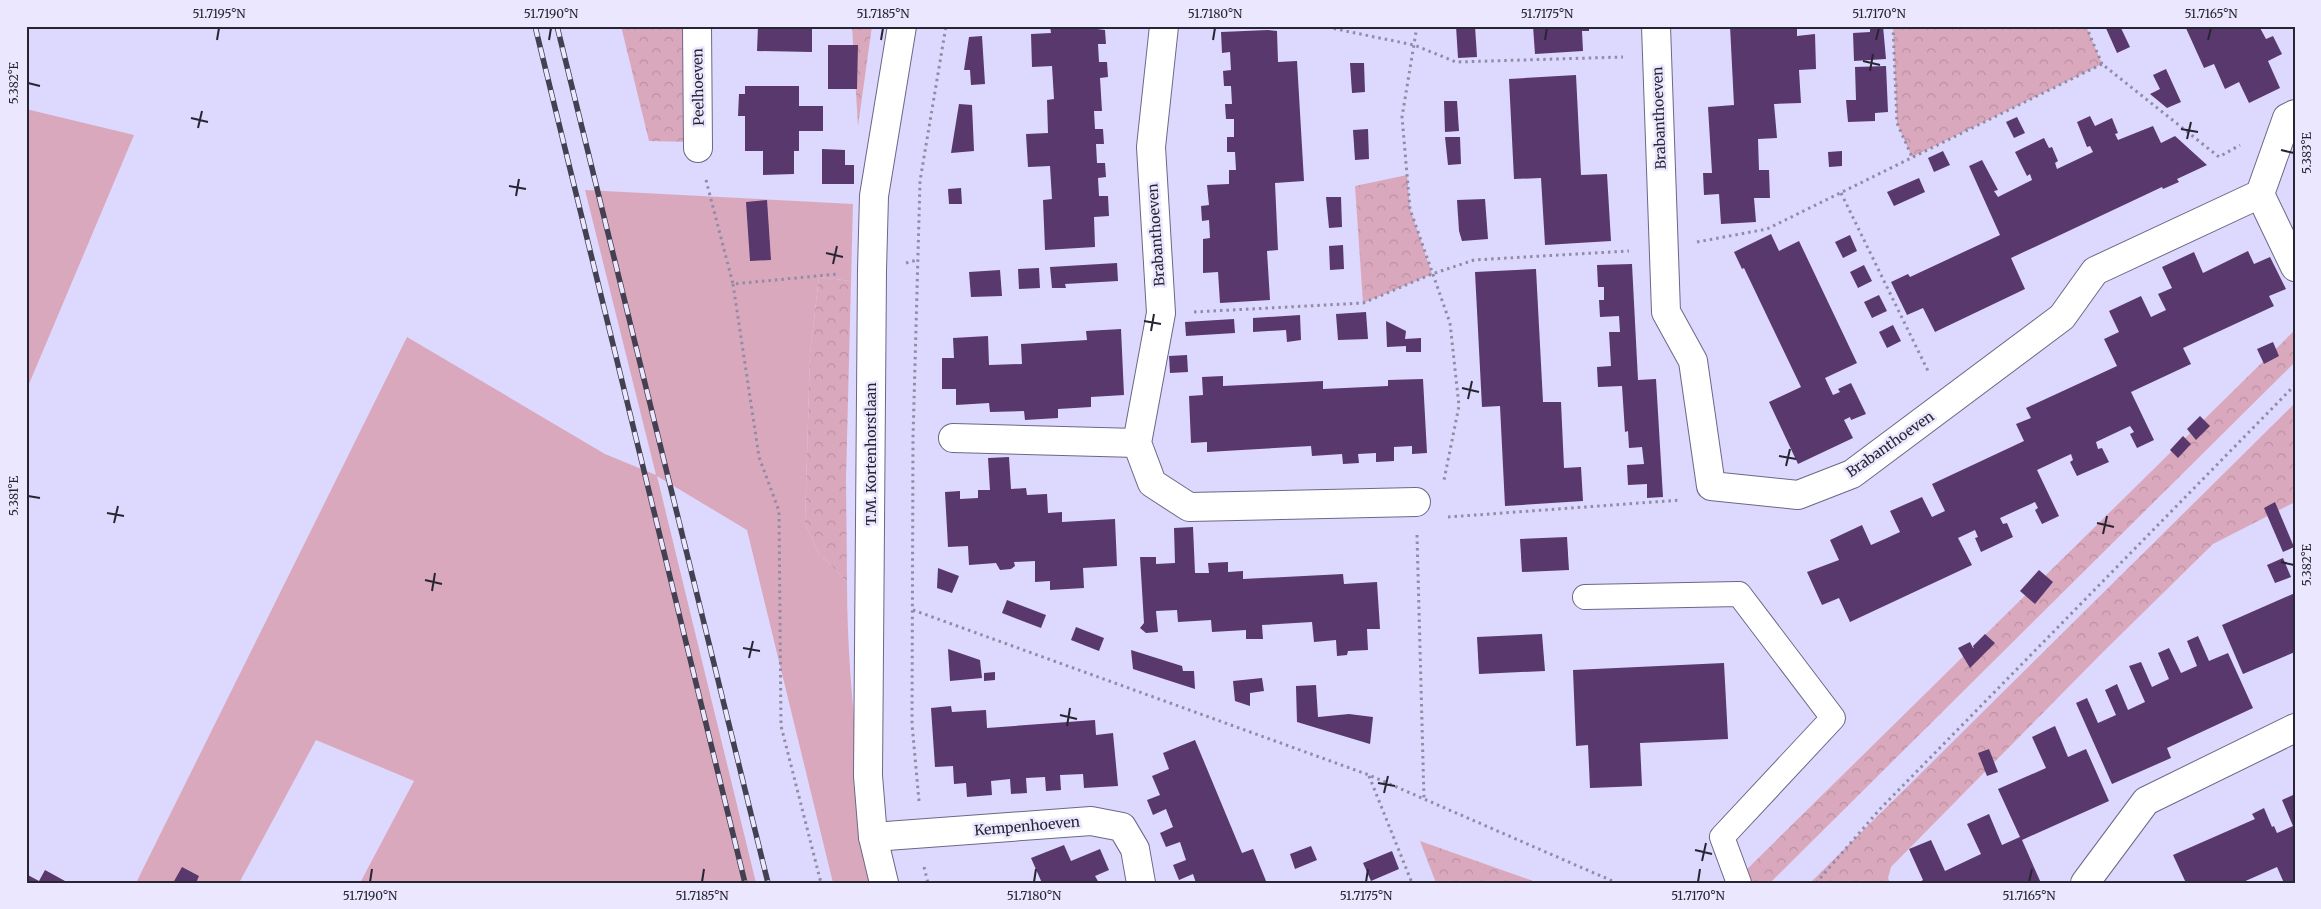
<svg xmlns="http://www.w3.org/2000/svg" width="2321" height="909" font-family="Merriweather,serif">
<defs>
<pattern id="forest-crowns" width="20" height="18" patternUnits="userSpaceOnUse" patternTransform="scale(1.25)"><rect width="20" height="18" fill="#daa8bd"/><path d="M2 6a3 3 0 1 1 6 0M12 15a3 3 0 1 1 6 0" fill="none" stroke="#bb90a3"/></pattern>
</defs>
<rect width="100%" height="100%" fill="#ddd8fd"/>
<!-- grass -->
<g fill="#daa8bd">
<path d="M26 109 134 135 26 391Z"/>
<path d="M585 190 853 204 851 281 819 277 810 354 805 523 818 552 847 582C847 683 861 783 873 883H833L747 530 657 476 756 883H360L414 781 316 740 239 883H136L407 337 605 454 656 475Z"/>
</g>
<!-- forest -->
<g fill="url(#forest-crowns)">
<path d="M621 26H690L692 142 649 141Z"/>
<path d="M852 26H872L858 126Z"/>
<path d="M1893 26H2086L2102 64 1912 157 1897 123Z"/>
<path d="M1407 175 1410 209 1432 274 1363 303 1355 186Z"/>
<path d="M819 277 851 281 846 479 847 582 818 552 805 523 810 354Z"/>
<path d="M2295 330V362L1770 883H1746L1741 875Z"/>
<path d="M2295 403V502L2213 544 2102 653 1891 867 1888 878 1890 883H1810Z"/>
<path d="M1420 841 1539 883H1436Z"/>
</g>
<!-- building -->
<g fill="#59386d">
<path d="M758 26H812V52L757 51Z"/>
<path d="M1050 26H1097V29L1105 30 1106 44H1098L1099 62H1107L1108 77 1100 78 1102 111H1094L1095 129H1103L1104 144H1096L1097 163H1105L1106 177 1098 178 1099 196H1108L1109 216 1094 217 1095 247 1045 250 1043 200 1052 199 1050 166 1028 167 1026 134 1048 133 1047 100 1054 99 1052 66 1032 67 1031 34 1051 33Z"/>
<path d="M1456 26H1475L1477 57 1458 58Z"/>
<path d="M1533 26H1589V31H1582L1583 51 1535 54Z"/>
<path d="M1730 26H1797V36L1815 34 1816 69 1799 70 1801 103 1774 104 1777 138 1758 139 1759 170H1769L1770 198H1754L1756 222 1721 224 1719 194 1704 195 1703 173H1712L1708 107 1734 105Z"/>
<path d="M1870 26H1883L1886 59 1854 61 1853 33 1870 32Z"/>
<path d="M2105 26H2120L2130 47 2117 53Z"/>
<path d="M2185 26H2259L2266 39 2273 36 2282 54 2268 61 2280 88 2249 103 2239 82 2225 89 2214 64 2204 68Z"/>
<path d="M1268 30 1277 31 1278 62 1297 61 1304 181 1275 183 1278 250 1267 251 1270 300 1220 303 1218 272 1203 273V239L1210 238 1209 220 1202 221 1201 206 1209 205 1207 185 1229 184V170H1236L1235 152H1227V137H1234V119H1226L1225 104H1232L1231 86H1224L1223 71 1231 70 1230 52 1222 53 1221 32Z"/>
<path d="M982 36 985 84 971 85 970 70H964L969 37Z"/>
<path d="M828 45H858L857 89H828Z"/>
<path d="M1350 63H1364L1365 92 1352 93Z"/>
<path d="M1886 66 1888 112 1875 113V121L1848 122 1846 100H1856L1855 67Z"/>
<path d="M2166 69 2181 102 2167 108 2150 94 2160 89 2153 75Z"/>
<path d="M1576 75 1581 175 1607 174 1611 241 1545 245 1541 178 1514 179 1509 79Z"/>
<path d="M745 86H799V106H823V131H799V151H794V174L763 175V151H745V116H738L739 94H745Z"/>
<path d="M1444 101H1457L1459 131 1445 132Z"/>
<path d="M959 104 972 105 974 151 951 153Z"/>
<path d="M2090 116 2095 126 2112 118 2118 133 2115 134 2118 140 2153 126 2161 143 2175 136 2207 165 2177 179 2179 182 2163 189 2162 187 2011 258 2025 289 1935 332 1923 308 1907 315 1891 282 1908 274 1910 277 2000 235 1969 166 1982 160 1998 190 1994 191 1998 197 2032 180 2030 174 2027 176 2015 152 2044 138 2049 148 2052 147 2058 161 2055 163 2057 169 2093 152 2090 146 2087 147 2077 122Z"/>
<path d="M2017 117 2025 133 2014 138 2006 122Z"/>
<path d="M1368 129 1369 159 1355 160 1353 130Z"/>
<path d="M1445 137H1460L1461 164 1448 165Z"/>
<path d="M822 149 845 150V165H854V184H822Z"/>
<path d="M1842 151V166L1829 167 1828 152Z"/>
<path d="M1943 151 1950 165 1934 172 1928 158Z"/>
<path d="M1919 178 1925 192 1894 206 1887 192Z"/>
<path d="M961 188 962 204H949L948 189Z"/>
<path d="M1326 197H1341L1342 227 1329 228Z"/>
<path d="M1485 199 1488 239 1462 241 1459 231 1457 200Z"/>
<path d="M767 200 771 260 750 261 746 202Z"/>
<path d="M1771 234 1779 251 1799 241 1857 363 1825 378 1833 395 1840 392 1838 389 1851 383 1866 414 1851 420 1850 417 1844 420 1853 438 1798 464 1769 402 1801 387 1744 268 1742 269 1734 252Z"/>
<path d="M1850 235 1857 251 1843 258 1835 242Z"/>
<path d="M1343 245 1344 269 1330 270 1329 246Z"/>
<path d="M2248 251 2254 264 2270 257 2286 289 2269 296 2274 306 2183 348 2191 364 2131 392 2154 440 2137 448 2130 434 2134 432 2130 426 2096 442 2098 449 2102 448 2109 462 2077 476 2070 462 2073 460 2071 454 2037 470 2059 516 2042 524 2035 510 2038 508 2035 502 2000 518 2003 524 2007 523 2013 537 1981 552 1975 538 1978 537 1975 530 1958 538 1972 565 1850 622 1839 598 1822 605 1807 572 1839 560 1830 540 1862 525 1871 545 1887 538 1900 532 1890 511 1922 497 1932 517 1945 511 1932 484 2024 441 2016 424 2031 418 2026 408 2117 366 2104 339 2119 332 2109 311 2141 296 2151 317 2166 310 2158 294 2172 288 2162 267 2194 252 2203 273Z"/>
<path d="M1117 263 1118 281 1065 284 1066 288H1052L1050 267Z"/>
<path d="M1632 264 1638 380 1656 379 1663 497 1647 498V484L1628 485 1627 465 1644 464 1642 447 1629 448 1628 431 1625 432 1622 386 1598 387 1597 367 1611 366 1609 332H1620L1619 316 1600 317 1599 300H1604V287H1598L1597 265Z"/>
<path d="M1864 265 1872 281 1858 288 1850 272Z"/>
<path d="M1039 268 1040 288 1019 289 1018 269Z"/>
<path d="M1536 269 1543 402H1561L1564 468 1581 467 1583 501 1505 506 1500 406 1482 407 1475 272Z"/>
<path d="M1000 270 1002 296 971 297 969 272Z"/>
<path d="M1879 295 1887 311 1872 318 1864 302Z"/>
<path d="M1366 312 1368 339 1338 340 1336 314Z"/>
<path d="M1300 315 1301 340 1287 342 1286 330 1253 332V318Z"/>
<path d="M1234 319 1235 333 1186 336 1185 322Z"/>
<path d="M1386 321 1406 331 1405 339 1421 338V352H1406V346L1387 347Z"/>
<path d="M1893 325 1901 341 1887 348 1879 332Z"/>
<path d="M1121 329 1124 395 1091 397V407L1058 409V418L1025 420 1024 411 990 412 989 403 956 405V389H942V358H954L953 338 988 336 989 365 1022 364 1021 344 1087 340 1086 331Z"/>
<path d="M2273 342 2279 356 2264 364 2257 349Z"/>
<path d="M1187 355 1188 372 1170 373 1169 356Z"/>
<path d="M1223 376V386L1323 381V389L1388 386V380L1423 379 1427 453 1412 454V446L1394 447V461L1376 462V453L1358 454 1359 463 1343 464 1342 454 1312 456 1311 446 1207 452V442L1191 443 1189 396 1203 395 1202 377Z"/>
<path d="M2200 416 2210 426 2196 440 2187 429Z"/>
<path d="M2183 436 2191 444 2178 458 2170 450Z"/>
<path d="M1009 457 1011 489 1026 488 1027 495 1047 494 1048 513 1062 512V522L1115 519 1117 566 1083 568 1084 588 1050 590V581L1035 582V561L1014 562 1015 566 1011 569 1000 570 996 563 969 565 968 546 948 547 945 492 960 491V499L978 498V490H990L988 458Z"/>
<path d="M2275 502 2294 547 2283 552 2264 508Z"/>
<path d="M1193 527 1195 573H1209L1208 563 1228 562V572L1243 571V579L1343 574 1344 584 1377 582 1380 629H1367L1368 650 1348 651 1347 655 1337 656 1336 640 1314 642 1312 622 1262 625 1263 639H1246V630L1212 632 1211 620 1178 622 1177 610 1156 611 1158 632 1146 633 1140 628 1144 623 1140 557H1156V564L1175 563 1174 528Z"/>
<path d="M1567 537 1569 570 1522 572 1520 539Z"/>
<path d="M2283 558 2291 577 2275 583 2267 565Z"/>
<path d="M938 568 959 576 952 593 937 588Z"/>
<path d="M2039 570 2053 582 2035 604 2020 591Z"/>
<path d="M2295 593V652L2243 674 2222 625Z"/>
<path d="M1007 600 1046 615 1041 628 1002 613Z"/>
<path d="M1076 627 1104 638 1099 651 1071 640Z"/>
<path d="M1542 634 1545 671 1479 674 1477 637Z"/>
<path d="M1985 634 1995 643 1970 668 1958 648 1970 642 1973 648H1974L1973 646Z"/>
<path d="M2198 636 2209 661 2228 653 2253 708 2167 748 2171 758 2112 784 2076 703 2087 698 2098 723 2116 715 2105 690 2117 684 2128 710 2145 702 2129 666 2141 662 2152 687 2169 679 2158 653 2169 648 2181 673 2197 666 2187 641Z"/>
<path d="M948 649 980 660 982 678 950 681Z"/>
<path d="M1131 650 1182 666 1183 671H1194L1195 689 1133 669Z"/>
<path d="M1724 663 1728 739 1640 743 1642 786 1590 788 1588 745 1576 746 1573 670Z"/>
<path d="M995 672V680L984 681V673Z"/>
<path d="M1262 678 1264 691 1250 693V706L1235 701 1233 681Z"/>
<path d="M1316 685 1318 717 1349 714 1373 717 1370 744 1297 722 1296 686Z"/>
<path d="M951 706 952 712 986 710 987 728 1095 720 1096 735 1113 733 1118 786 1084 788 1083 774 1060 775 1061 790 1046 791 1045 777 1026 778 1027 793 1011 794 1010 779 991 781 992 795 967 797 966 783 954 784 953 766 935 767 931 708Z"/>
<path d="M2055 726 2068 757 2086 749 2109 801 2022 840 2041 883H1918L1923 880 1909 849 1931 840 1945 871 1981 854 1967 824 1989 814 2002 845 2020 837 1998 789 2046 768 2032 737Z"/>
<path d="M1195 740 1242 853 1253 849 1266 881 1261 883H1196L1193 874 1179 880 1173 865 1186 860 1180 842 1166 847 1160 833 1173 827 1166 809 1153 815 1147 800 1160 795 1152 776 1169 769 1163 753Z"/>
<path d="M1989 749 1998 772 1987 776 1978 753Z"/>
<path d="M2293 795 2295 800V883H2284L2277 867 2241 883H2186L2173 855 2255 819 2252 814 2264 808 2272 827 2274 826 2277 833 2293 826 2282 800Z"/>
<path d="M1064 845 1071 861 1100 849 1109 870 1095 876 1099 883H1042L1031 858Z"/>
<path d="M1311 846 1317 860 1295 869 1290 854Z"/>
<path d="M1392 851 1399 869 1371 881 1363 863Z"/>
<path d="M182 867 199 876 196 883H173Z"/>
<path d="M45 870 65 881 64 883H26V874L39 881Z"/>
</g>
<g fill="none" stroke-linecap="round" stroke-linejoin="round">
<!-- lane casing -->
<g stroke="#6c6787" stroke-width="26">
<path id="lane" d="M1585 597 1739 594 1833 718 1722 837 1739 883"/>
</g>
<!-- street casing -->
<g stroke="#6c6787" stroke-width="30">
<g id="street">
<path d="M697 26 698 148"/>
<path d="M1164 26 1151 147 1161 313 1137 443 1152 483 1189 507 1416 502"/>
<path d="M1656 26 1666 312 1693 361 1711 486 1798 495 1852 474 2062 317 2095 271 2260 194 2287 118 2295 114"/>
<path d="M2260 194 2295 267"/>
<path d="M953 438 1137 443"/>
<path d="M873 837 1091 821 1122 827 1135 849 1141 883"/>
<path d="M2085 883 2146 801 2295 728"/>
</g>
</g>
<!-- secondary casing -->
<g stroke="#6c6787" stroke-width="30">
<path id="secondary" d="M884 883 873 837 868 776 872 270 874 196 902 26"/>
</g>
<!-- path -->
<g stroke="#908ca7" stroke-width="3" stroke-dasharray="2.5 4" stroke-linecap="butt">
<path d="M1321 26 1414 45 1456 62 1623 57"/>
<path d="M1417 26 1402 117 1410 209 1450 323 1459 406 1444 480"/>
<path d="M1893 26 1897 123 1912 157"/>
<path d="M2086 26 2102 64"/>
<path d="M706 180 733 284 838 274"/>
<path d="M1841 193 1929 373"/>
<path d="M1697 242 1767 229 2102 64 2219 157 2240 145"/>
<path d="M906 263 917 260"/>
<path d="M733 284 759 457 779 511 781 726 821 883"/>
<path d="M1194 312 1363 303 1432 274 1474 260 1629 251"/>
<path d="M1448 517 1681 500"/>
<path d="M1417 535 1424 799"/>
<path d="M913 610 1369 775 1617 883"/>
<path d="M1369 776 1412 883"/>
<path d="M919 801 912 724 913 438 920 181 946 26"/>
<path d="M924 867 928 883"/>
<path d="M1816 883 1880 809 2295 385"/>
</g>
<!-- lane -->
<use href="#lane" stroke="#fff" stroke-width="24"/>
<!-- street -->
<use href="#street" stroke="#fff" stroke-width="28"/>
<!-- secondary -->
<use href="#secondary" stroke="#fff" stroke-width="28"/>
<!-- rail casing -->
<g stroke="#434052" stroke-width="5.5">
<g id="rail">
<path d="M535 26 745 883"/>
<path d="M557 26 768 883"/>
</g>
</g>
<!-- rail -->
<use href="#rail" stroke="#eae7fe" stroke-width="4" stroke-dasharray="11" stroke-linecap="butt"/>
</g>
<!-- ticks -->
<path fill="none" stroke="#282533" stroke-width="2" d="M217 40 219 28M549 40 551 28M881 40 883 28M1213 40 1215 28M1545 40 1547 28M1876 40 1879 28M2208 40 2211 28M1863 61 1880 65M1870 71 1873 54M28 83 40 86M191 118 208 122M198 128 202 111M2181 129 2198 132M2187 139 2191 122M2281 150 2294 153M509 186 526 189M516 196 519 179M826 253 843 257M833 264 837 246M1144 321 1161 324M1151 331 1154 314M1462 388 1479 392M1468 399 1472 381M1779 456 1796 459M1786 466 1790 449M28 496 40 498M107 513 124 516M114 523 118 506M2097 523 2114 527M2103 534 2107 516M2281 562 2294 565M425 580 442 584M432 591 435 573M743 648 760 651M749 658 753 641M1060 715 1077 719M1067 726 1070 708M1378 783 1395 786M1384 793 1388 776M1695 850 1712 854M1702 861 1706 843M370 882 372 869M702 882 704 869M1034 882 1036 869M1366 882 1368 869M1698 882 1700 869M2029 882 2032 869"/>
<g text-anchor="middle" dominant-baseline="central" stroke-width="5" stroke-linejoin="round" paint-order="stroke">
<!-- street labels -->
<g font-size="14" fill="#282533" stroke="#eae7fe">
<text transform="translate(698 87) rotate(-91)">Peelhoeven</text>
<text transform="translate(1659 118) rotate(-92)">Brabanthoeven</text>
<text transform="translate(1156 235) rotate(-94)">Brabanthoeven</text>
<text transform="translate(1890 444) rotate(-35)">Brabanthoeven</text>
<text transform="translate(871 454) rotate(-90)">T.M. Kortenhorstlaan</text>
<text transform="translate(1027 826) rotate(-5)">Kempenhoeven</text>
</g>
</g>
<!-- border -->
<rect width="2321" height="909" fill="none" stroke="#eae7fe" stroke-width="55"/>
<rect x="28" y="28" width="2266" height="854" fill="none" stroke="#282533" stroke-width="2"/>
<g font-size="12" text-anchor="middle" fill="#282533">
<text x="219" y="18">51.7195°N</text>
<text x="551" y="18">51.7190°N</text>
<text x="883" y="18">51.7185°N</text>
<text x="1215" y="18">51.7180°N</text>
<text x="1547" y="18">51.7175°N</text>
<text x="1879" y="18">51.7170°N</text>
<text x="2211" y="18">51.7165°N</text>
<text transform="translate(14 83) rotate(-90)" y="4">5.382°E</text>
<text transform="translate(2307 153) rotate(-90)" y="4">5.383°E</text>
<text transform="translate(14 496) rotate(-90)" y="4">5.381°E</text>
<text transform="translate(2307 565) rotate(-90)" y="4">5.382°E</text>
<text x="370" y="900">51.7190°N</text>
<text x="702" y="900">51.7185°N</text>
<text x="1034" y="900">51.7180°N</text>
<text x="1366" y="900">51.7175°N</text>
<text x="1698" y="900">51.7170°N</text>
<text x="2029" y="900">51.7165°N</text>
</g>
</svg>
